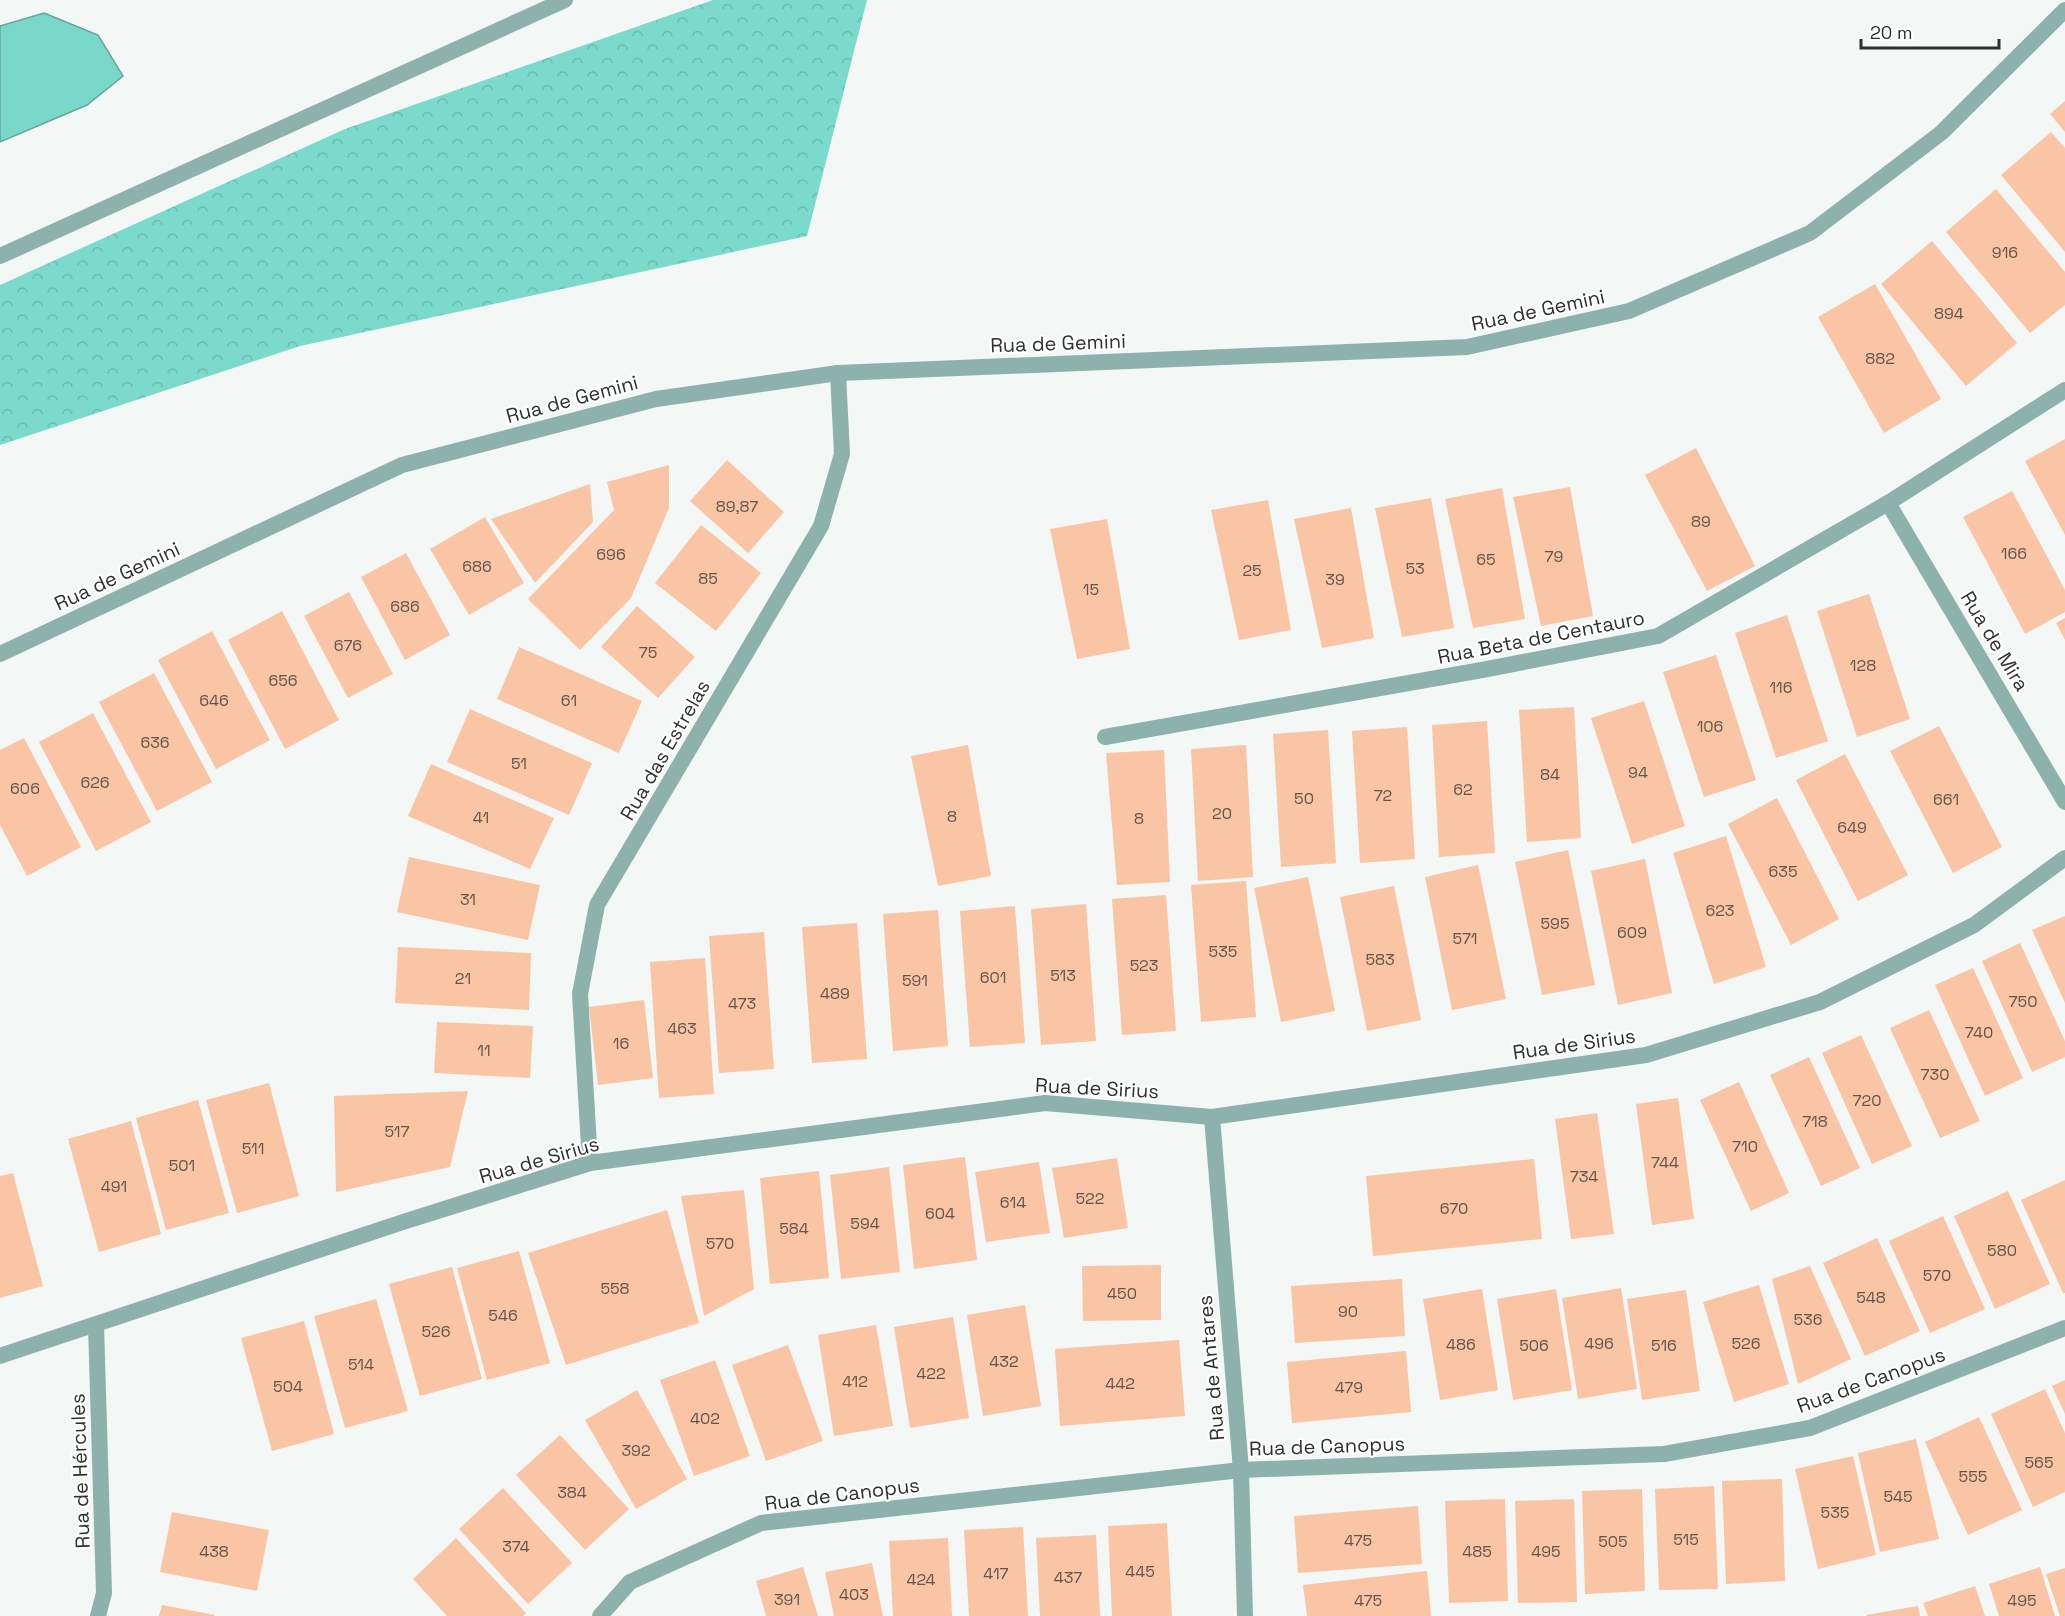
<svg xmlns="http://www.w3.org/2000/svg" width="2065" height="1616" font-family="'Space Grotesk',sans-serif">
<defs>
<pattern id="forest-crowns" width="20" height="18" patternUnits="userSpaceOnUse" patternTransform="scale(1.5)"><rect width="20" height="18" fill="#7bdacb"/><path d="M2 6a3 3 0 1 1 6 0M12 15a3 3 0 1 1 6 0" fill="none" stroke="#6bbbaf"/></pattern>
</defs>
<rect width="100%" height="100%" fill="#f3f7f6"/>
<!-- forest -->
<path fill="url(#forest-crowns)" d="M713 0H867L807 236 300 346 0 445V285L345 129Z"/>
<!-- water -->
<path fill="#79d8c9" stroke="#63a69b" stroke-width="1.5" d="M44 13 98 35 123 76 87 105 0 142V26Z"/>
<!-- building -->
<g fill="#fac5a4">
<path d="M2065 101V132L2050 114Z"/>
<path d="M2051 132 2065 148V252L2001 175Z"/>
<path d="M1996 189 2065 272V305L2030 333 1946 232Z"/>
<path d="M1932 241 2017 343 1966 386 1881 284Z"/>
<path d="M1875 284 1941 399 1884 433 1818 317Z"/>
<path d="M2065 439V535L2025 461Z"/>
<path d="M1696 448 1755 566 1707 591 1645 475Z"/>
<path d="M727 460 784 512 748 553 690 501Z"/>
<path d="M669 465V508L631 598 580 650 528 599 614 510 607 482Z"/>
<path d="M590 484 593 522 535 583 491 519Z"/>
<path d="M1570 487 1593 616 1541 626 1513 497Z"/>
<path d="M1502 488 1525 619 1473 628 1445 499Z"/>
<path d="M2012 491 2065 590V612L2025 634 1963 517Z"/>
<path d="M1431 498 1454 628 1402 637 1375 508Z"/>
<path d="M1268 500 1291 630 1239 640 1211 510Z"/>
<path d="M1351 508 1374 638 1322 648 1294 519Z"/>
<path d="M485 517 524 583 469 615 430 549Z"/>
<path d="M1107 519 1130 649 1077 659 1050 529Z"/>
<path d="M701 525 761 573 716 631 655 583Z"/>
<path d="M406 553 450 635 405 660 361 577Z"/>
<path d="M349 592 393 674 348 698 304 616Z"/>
<path d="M1869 594 1910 719 1857 737 1817 611Z"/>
<path d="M637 606 695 657 658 698 601 647Z"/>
<path d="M282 611 339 720 285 749 228 640Z"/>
<path d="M1787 615 1828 741 1776 758 1735 633Z"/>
<path d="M2065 618V640L2056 623Z"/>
<path d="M212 631 270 740 216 769 158 660Z"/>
<path d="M519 647 642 701 619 753 497 699Z"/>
<path d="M1716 655 1756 780 1704 797 1663 672Z"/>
<path d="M154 673 212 782 157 811 99 702Z"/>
<path d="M1644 701 1685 826 1632 844 1591 718Z"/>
<path d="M1574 707 1581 838 1527 842 1519 710Z"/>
<path d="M470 709 592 763 569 815 447 762Z"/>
<path d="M93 713 151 822 96 851 39 742Z"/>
<path d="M1487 721 1495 853 1439 857 1432 725Z"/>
<path d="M1939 726 2002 847 1953 873 1890 751Z"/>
<path d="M1407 727 1415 859 1360 863 1352 731Z"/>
<path d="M1328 730 1336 863 1281 867 1273 734Z"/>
<path d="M24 738 81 847 27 876 0 825V750Z"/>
<path d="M968 745 991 876 938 886 911 756Z"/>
<path d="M1246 745 1253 877 1198 881 1191 749Z"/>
<path d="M1164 750 1170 882 1117 885 1106 753Z"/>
<path d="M1845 754 1908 875 1858 901 1796 780Z"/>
<path d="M431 764 554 818 530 869 408 816Z"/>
<path d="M1777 798 1839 919 1791 945 1728 824Z"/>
<path d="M1726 836 1766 967 1714 984 1673 853Z"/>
<path d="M1568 850 1595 985 1542 995 1515 862Z"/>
<path d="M409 857 540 885 528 940 397 912Z"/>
<path d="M1645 859 1672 993 1618 1005 1591 871Z"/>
<path d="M1478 865 1506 999 1452 1010 1425 877Z"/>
<path d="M1308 877 1335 1011 1281 1022 1254 888Z"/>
<path d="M1246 881 1256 1017 1201 1022 1191 885Z"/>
<path d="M1394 886 1421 1020 1367 1031 1340 897Z"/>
<path d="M1166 895 1176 1031 1122 1035 1112 899Z"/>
<path d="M1086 904 1096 1041 1041 1045 1031 909Z"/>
<path d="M1015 906 1025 1043 970 1047 960 911Z"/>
<path d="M938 910 948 1046 893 1051 883 914Z"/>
<path d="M2065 916V1003L2032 930Z"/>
<path d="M857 923 867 1059 812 1063 802 927Z"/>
<path d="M764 932 774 1069 719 1073 709 936Z"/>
<path d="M2020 943 2065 1041V1057L2032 1072 1982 961Z"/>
<path d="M398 947 531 953 529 1010 395 1003Z"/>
<path d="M705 958 714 1094 659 1098 650 962Z"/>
<path d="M1973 968 2023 1078 1985 1096 1935 985Z"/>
<path d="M644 1000 653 1078 598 1085 589 1007Z"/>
<path d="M1929 1010 1980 1121 1940 1138 1890 1028Z"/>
<path d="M437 1022 533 1026 530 1078 434 1073Z"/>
<path d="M1861 1035 1912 1146 1872 1164 1822 1053Z"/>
<path d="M1809 1057 1860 1168 1821 1186 1770 1075Z"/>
<path d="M1739 1082 1789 1193 1751 1211 1700 1100Z"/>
<path d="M269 1083 299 1196 237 1213 206 1100Z"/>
<path d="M468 1091 450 1167 336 1192 334 1096Z"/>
<path d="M1678 1098 1694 1219 1652 1225 1636 1104Z"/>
<path d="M198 1100 229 1213 166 1230 136 1118Z"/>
<path d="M1597 1113 1614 1234 1571 1239 1555 1119Z"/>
<path d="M131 1121 161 1234 99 1252 68 1139Z"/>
<path d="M965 1157 977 1260 914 1269 903 1165Z"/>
<path d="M1117 1158 1128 1228 1064 1238 1052 1168Z"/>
<path d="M1534 1159 1542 1239 1373 1256 1366 1176Z"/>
<path d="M1039 1162 1050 1233 986 1242 975 1172Z"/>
<path d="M889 1167 900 1272 841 1279 830 1175Z"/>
<path d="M819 1171 829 1278 770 1284 760 1178Z"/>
<path d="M13 1173 43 1286 0 1298V1176Z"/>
<path d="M2065 1180V1293H2063L2021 1200Z"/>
<path d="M744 1190 754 1289 704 1316 681 1196Z"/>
<path d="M2008 1191 2050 1284 1995 1309 1954 1216Z"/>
<path d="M667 1210 699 1323 566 1365 528 1253Z"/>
<path d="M1943 1216 1985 1309 1930 1333 1889 1241Z"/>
<path d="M1877 1238 1920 1331 1865 1356 1823 1263Z"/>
<path d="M519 1251 550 1363 487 1380 457 1268Z"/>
<path d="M1161 1265V1320L1083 1321 1082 1266Z"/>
<path d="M1810 1266 1851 1359 1798 1384 1772 1279Z"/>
<path d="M452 1267 482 1379 420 1396 389 1284Z"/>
<path d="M1402 1279 1405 1336 1295 1343 1291 1286Z"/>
<path d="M1759 1285 1789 1384 1734 1402 1703 1302Z"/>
<path d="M1621 1288 1637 1389 1578 1399 1562 1298Z"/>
<path d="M1482 1289 1498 1390 1440 1400 1423 1299Z"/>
<path d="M1556 1289 1572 1390 1513 1400 1497 1299Z"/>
<path d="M1686 1290 1700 1391 1642 1400 1627 1299Z"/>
<path d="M376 1299 408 1411 345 1428 314 1316Z"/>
<path d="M1025 1305 1041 1406 983 1416 967 1315Z"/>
<path d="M953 1317 969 1418 910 1428 894 1327Z"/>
<path d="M304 1321 334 1434 272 1451 241 1338Z"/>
<path d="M876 1325 893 1426 834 1436 818 1335Z"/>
<path d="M1179 1340 1185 1416 1060 1426 1055 1349Z"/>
<path d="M788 1345 823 1441 766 1461 732 1365Z"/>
<path d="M1406 1351 1411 1412 1292 1423 1287 1362Z"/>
<path d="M715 1360 750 1456 694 1476 660 1380Z"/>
<path d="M2065 1380V1414L2052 1386Z"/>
<path d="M2045 1389 2065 1433V1492L2033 1507 1991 1414Z"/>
<path d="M637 1390 687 1479 636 1509 585 1420Z"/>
<path d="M1979 1417 2022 1510 1968 1535 1925 1442Z"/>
<path d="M560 1435 629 1509 585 1550 516 1475Z"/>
<path d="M1916 1439 1939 1539 1880 1552 1858 1453Z"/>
<path d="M1853 1456 1876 1555 1818 1569 1795 1469Z"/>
<path d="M1782 1479 1785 1581 1726 1584 1722 1481Z"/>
<path d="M1714 1486 1718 1589 1659 1590 1655 1489Z"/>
<path d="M503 1488 572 1563 528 1604 459 1529Z"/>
<path d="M1642 1489 1645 1591 1585 1594 1582 1491Z"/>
<path d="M1505 1499 1508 1601 1449 1603 1445 1501Z"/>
<path d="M1574 1499 1577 1602 1518 1603 1515 1501Z"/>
<path d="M1418 1506 1422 1564 1298 1573 1294 1516Z"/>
<path d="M172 1512 269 1530 257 1591 160 1572Z"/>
<path d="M1167 1523 1172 1616H1112L1108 1526Z"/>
<path d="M1023 1527 1028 1616H969L964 1530Z"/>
<path d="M1096 1535 1100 1616H1040L1036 1538Z"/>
<path d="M456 1538 526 1613 523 1616H447L413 1579Z"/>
<path d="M948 1538 952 1616H893L889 1541Z"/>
<path d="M872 1563 883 1616H834L825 1572Z"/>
<path d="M803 1567 818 1616H766L756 1581Z"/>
<path d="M2040 1567 2055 1616H1999L1989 1584Z"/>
<path d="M2065 1568V1616H2060L2046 1574Z"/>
<path d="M1427 1571 1431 1616H1307L1303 1585Z"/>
<path d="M1975 1586 1985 1616H1928L1923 1603Z"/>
<path d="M162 1605 215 1615 214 1616H159Z"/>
<path d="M1918 1606 1920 1616H1867L1866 1615Z"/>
</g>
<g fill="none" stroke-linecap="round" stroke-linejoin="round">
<!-- minor -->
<g stroke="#8cb2ab" stroke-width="16">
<path d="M0 256 565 0"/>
<path d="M1888 503 2065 802"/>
<path d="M1105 737 1482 670 1658 636 1888 503 2065 390"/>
<path d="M1212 1117 1241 1470 1245 1616"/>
<path d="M590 1163 580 994 597 905 821 526 842 454 838 373"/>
<path d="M96 1325 104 1593 98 1616"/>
<path d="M0 1356 403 1222 590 1163 1045 1103 1212 1117 1646 1055 1820 1002 1974 925 2065 858"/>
<path d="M600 1616 630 1582 761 1523 1241 1470 1664 1454 1810 1428 2065 1328"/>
</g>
<!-- tertiary -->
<path stroke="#8cb2ab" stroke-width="16" d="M0 654 402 465 656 399 838 373 1467 347 1629 311 1810 233 1941 133 2065 10"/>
</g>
<g text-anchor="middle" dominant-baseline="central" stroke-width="4.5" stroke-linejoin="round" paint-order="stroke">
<!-- number labels -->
<g font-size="16" fill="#62554d">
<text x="2005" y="252">916</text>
<text x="1949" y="313">894</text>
<text x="1880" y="358">882</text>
<text x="737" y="506">89,87</text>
<text x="1701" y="521">89</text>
<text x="2014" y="553">166</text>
<text x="611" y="554">696</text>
<text x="1554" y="556">79</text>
<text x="1486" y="559">65</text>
<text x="477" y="566">686</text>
<text x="1415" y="568">53</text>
<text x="1252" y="570">25</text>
<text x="708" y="578">85</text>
<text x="1335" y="579">39</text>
<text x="1091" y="589">15</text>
<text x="405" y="606">686</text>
<text x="348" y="645">676</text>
<text x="648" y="652">75</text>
<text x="1863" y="665">128</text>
<text x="283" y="680">656</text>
<text x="1781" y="687">116</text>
<text x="214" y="700">646</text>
<text x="569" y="700">61</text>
<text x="1710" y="726">106</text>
<text x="155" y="742">636</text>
<text x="519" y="763">51</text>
<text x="1638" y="772">94</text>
<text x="1550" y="774">84</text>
<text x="95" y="782">626</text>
<text x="25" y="788">606</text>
<text x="1463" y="789">62</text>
<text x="1383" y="795">72</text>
<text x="1304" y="798">50</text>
<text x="1946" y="799">661</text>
<text x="1222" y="813">20</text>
<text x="952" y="816">8</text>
<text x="481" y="817">41</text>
<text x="1139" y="818">8</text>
<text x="1852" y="827">649</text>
<text x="1783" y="871">635</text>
<text x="468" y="899">31</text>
<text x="1720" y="910">623</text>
<text x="1555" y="923">595</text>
<text x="1632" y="932">609</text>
<text x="1465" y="938">571</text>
<text x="1223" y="951">535</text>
<text x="1380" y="959">583</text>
<text x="1144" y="965">523</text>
<text x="1063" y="975">513</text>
<text x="993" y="977">601</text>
<text x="463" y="978">21</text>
<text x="915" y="980">591</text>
<text x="835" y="993">489</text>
<text x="2023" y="1001">750</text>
<text x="742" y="1003">473</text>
<text x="682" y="1028">463</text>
<text x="1979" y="1032">740</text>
<text x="621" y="1043">16</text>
<text x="484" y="1050">11</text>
<text x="1935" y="1074">730</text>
<text x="1867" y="1100">720</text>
<text x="1815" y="1121">718</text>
<text x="397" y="1131">517</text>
<text x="1745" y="1146">710</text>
<text x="253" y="1148">511</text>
<text x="1665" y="1162">744</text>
<text x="182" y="1165">501</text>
<text x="1584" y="1176">734</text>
<text x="114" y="1186">491</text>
<text x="1090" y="1198">522</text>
<text x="1013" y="1202">614</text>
<text x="1454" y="1208">670</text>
<text x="940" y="1213">604</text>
<text x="865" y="1223">594</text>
<text x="794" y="1228">584</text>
<text x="720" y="1243">570</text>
<text x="2002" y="1250">580</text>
<text x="1937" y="1275">570</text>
<text x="615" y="1288">558</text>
<text x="1122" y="1293">450</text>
<text x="1871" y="1297">548</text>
<text x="1348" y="1311">90</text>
<text x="503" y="1315">546</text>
<text x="1808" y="1319">536</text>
<text x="436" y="1331">526</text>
<text x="1599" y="1343">496</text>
<text x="1746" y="1343">526</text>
<text x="1461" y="1344">486</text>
<text x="1534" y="1345">506</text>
<text x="1664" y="1345">516</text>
<text x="1004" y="1361">432</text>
<text x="361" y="1364">514</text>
<text x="931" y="1373">422</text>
<text x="855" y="1381">412</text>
<text x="1120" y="1383">442</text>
<text x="288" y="1386">504</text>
<text x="1349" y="1387">479</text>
<text x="705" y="1418">402</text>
<text x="636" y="1450">392</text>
<text x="2039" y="1462">565</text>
<text x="1973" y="1476">555</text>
<text x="572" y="1492">384</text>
<text x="1898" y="1496">545</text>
<text x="1835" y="1512">535</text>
<text x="1686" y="1539">515</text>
<text x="1358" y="1540">475</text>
<text x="1613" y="1541">505</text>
<text x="516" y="1546">374</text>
<text x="214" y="1551">438</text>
<text x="1477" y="1551">485</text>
<text x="1546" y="1551">495</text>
<text x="1140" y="1571">445</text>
<text x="996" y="1573">417</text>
<text x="1068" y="1577">437</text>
<text x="921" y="1579">424</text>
<text x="854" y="1594">403</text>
<text x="787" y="1599">391</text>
<text x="1368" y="1600">475</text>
<text x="2022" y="1600">495</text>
</g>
<!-- street labels -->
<g font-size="20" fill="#2f3030" stroke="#fff">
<text transform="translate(1538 310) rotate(-12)">Rua de Gemini</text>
<text transform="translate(1058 343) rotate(-2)">Rua de Gemini</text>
<text transform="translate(572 399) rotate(-15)">Rua de Gemini</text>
<text transform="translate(117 576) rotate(-25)">Rua de Gemini</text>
<text transform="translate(1541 637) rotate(-11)">Rua Beta de Centauro</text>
<text transform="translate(1995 641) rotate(59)">Rua de Mira</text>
<text transform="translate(665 750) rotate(-60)">Rua das Estrelas</text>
<text transform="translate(1574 1044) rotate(-8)">Rua de Sirius</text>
<text transform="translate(1097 1088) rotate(3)">Rua de Sirius</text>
<text transform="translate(539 1160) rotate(-16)">Rua de Sirius</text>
<text transform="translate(1211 1368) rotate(-95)">Rua de Antares</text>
<text transform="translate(1871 1380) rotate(-20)">Rua de Canopus</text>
<text transform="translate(1327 1446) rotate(-2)">Rua de Canopus</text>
<text transform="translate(80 1471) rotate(-92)">Rua de Hércules</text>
<text transform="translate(842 1494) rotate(-7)">Rua de Canopus</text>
</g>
</g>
<!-- scale -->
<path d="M1861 39v9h138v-9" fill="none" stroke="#2f3030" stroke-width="3"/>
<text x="1870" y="39" font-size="18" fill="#2f3030" stroke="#ffffff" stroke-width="4.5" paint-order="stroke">20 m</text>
</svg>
